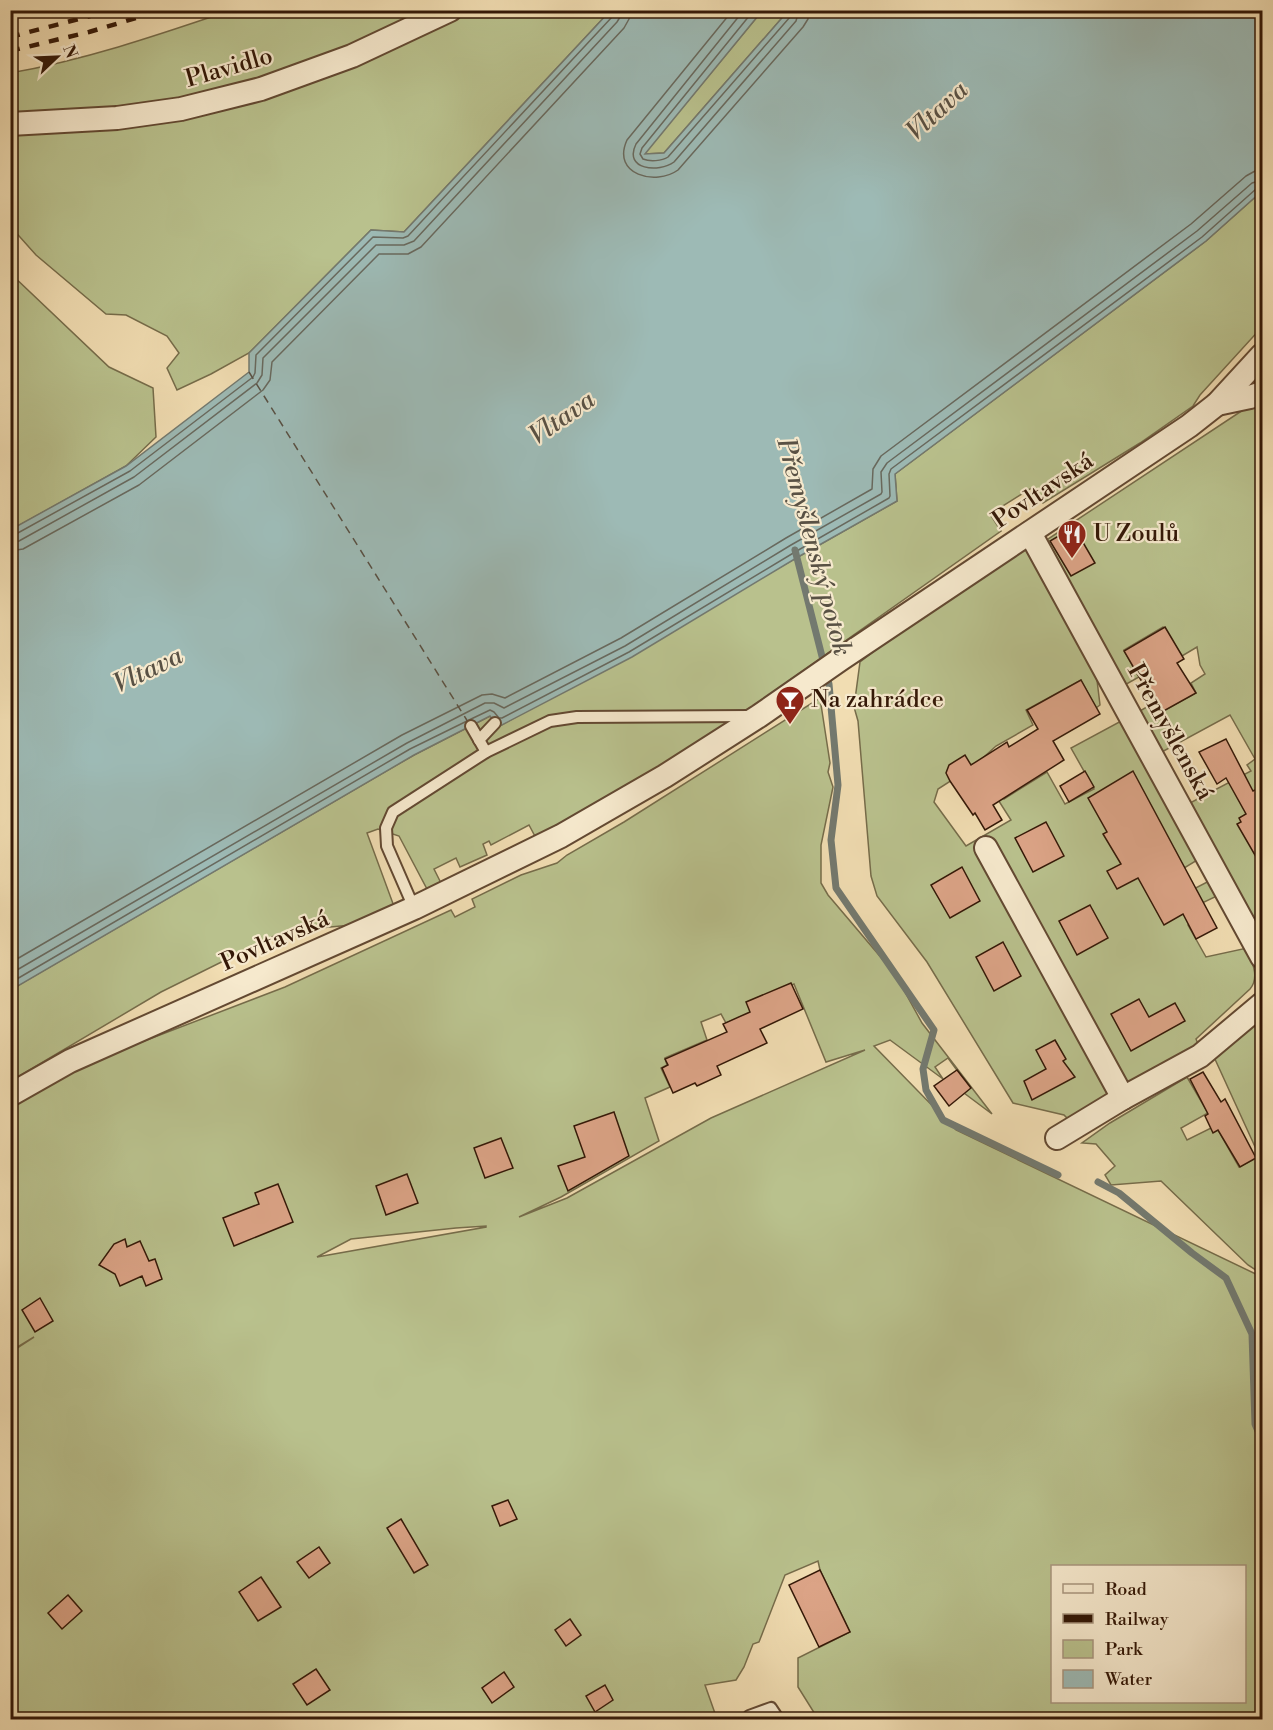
<svg xmlns="http://www.w3.org/2000/svg" width="1273" height="1730" font-family="'Libre Bodoni',serif">
<rect width="100%" height="100%" fill="#f1ddb2"/>
<filter id="stains"><feTurbulence type="fractalNoise" baseFrequency=".00333" numOctaves="4"/><feColorMatrix values="0 0 0 0 .2 0 0 0 0 .09 0 0 0 0 .02 0 0 0 .5 -.17"/></filter>
<radialGradient id="worn" r=".72"><stop offset=".6" stop-color="#630" stop-opacity="0"/><stop offset="1" stop-color="#630" stop-opacity=".3"/></radialGradient>
<!-- green -->
<g fill="#b9c18d" stroke="#766c4a" stroke-width="1.5" fill-rule="evenodd">
<path d="M229 11H437L312 65 148 108 11 117 10 73C85 60 158 35 229 11Z"/>
<path d="M465 11H610L404 232 371 230 249 353 211 374 177 390 167 368 179 353 167 336 126 315 106 314 36 255 11 227V130L95 127 445 22Z"/>
<path d="M762 11H788L664 153 644 154Z"/>
<path d="M1262 191V327L1200 395 1193 406 1140 443 1043 503 1033 487 990 514 1001 531 665 768 537 840 529 825 491 845 489 841 483 844 487 855 460 867 456 858 434 869 441 883 427 889 399 836 378 829 367 833 395 909 362 924 309 929 276 935 161 992 11 1081 10 990 414 755 490 716 498 727 897 501 895 474 1206 241Z"/>
<path d="M10 273 109 367 153 388 156 437 126 466 11 530Z"/>
<path d="M1262 402V939L1188 804 1251 771 1247 765 1255 759 1230 715 1160 753 1138 712 1152 704 1158 714 1196 693 1191 683 1205 674 1200 665 1197 647 1182 656 1163 627 1124 650 1139 677 1123 686 1045 541 1246 408Z"/>
<path d="M1024 547 1029 552 1096 672 1100 705 1096 708 1081 680 1026 710 1033 725 996 746 974 766 938 789 934 802 966 846 1011 820 981 773 1004 799 1047 772 1065 804 1094 789 1071 748 1123 720 1199 859 1184 868 1165 904 1211 880 1219 895 1202 903 1188 925 1206 957 1247 948C1252 962 1260 977 1250 989L1196 1039 1198 1044 1160 1067 1068 1119 1064 1115 1013 1103 927 962 877 896 871 876 858 721 854 707 860 662 923 614Z"/>
<path d="M820 698 830 763 828 772 833 787 821 845V883L828 895 895 974 922 1023 992 1114 964 1093 970 1088 948 1058 935 1067 943 1079 890 1040 874 1046 956 1130 1262 1277V1719H818L798 1687V1658L850 1632 820 1570 818 1561 785 1575 759 1642 753 1644 744 1667 736 1680 705 1685 717 1719H11V1352L34 1337 11 1351V1102L92 1061 285 987 451 910 455 917 475 907 472 899 521 875 557 863 567 855 624 822ZM794 984 826 1062 865 1050 711 1118 567 1198 519 1217 561 1197 659 1141 645 1098 670 1087 661 1068 667 1065 665 1058 707 1040 701 1022 721 1014 726 1023 752 1012 749 1002ZM486 1226V1227L317 1257 351 1239 456 1228ZM1052 1566H1244V1702H1052Z"/>
<path d="M1262 1015V1162L1214 1057Z"/>
<path d="M1187 1077 1208 1113 1181 1128 1187 1140 1211 1128 1218 1130 1239 1167 1256 1158 1262 1171V1274L1248 1265 1161 1181 1111 1185 1105 1175 1115 1166 1096 1144 1082 1143 1110 1123Z"/>
</g>
<!-- water -->
<path fill="#9dbab5" stroke="#73796f" stroke-width="1.5" d="M610 11H762L645 154 664 153 788 11H1262V191L1206 241 895 474 897 501 798 557 632 657 498 727 490 716 414 755 11 990 10 530 126 466 249 372V353L371 230 404 232Z"/>
<g fill="none" stroke-linecap="round" stroke-linejoin="round">
<!-- shore -->
<g stroke="#68695e" stroke-width="1.5">
<path d="M733 10 627 140C611 175 656 186 678 170L803 27 808 19V10"/>
<path d="M744 10 636 144C623 170 659 173 674 162L796 21 799 10"/>
<path d="M754 10 642 148 640 154 643 159C650 162 662 161 668 157L790 17 792 10"/>
<path d="M10 535 16 534 130 471 253 377 255 373 256 355 373 237 403 238 408 236 612 17 614 10"/>
<path d="M10 542 19 541 134 477 257 383 262 375 263 358 376 245H404L414 241 617 22 620 17 621 10"/>
<path d="M10 551 23 549 139 485 263 390 270 380 272 362 379 254H408L421 247 624 28 629 19 630 10"/>
<path d="M469 720 490 710 494 712 499 718H502L629 652 795 552 889 498 890 496 889 474 891 469 1202 237 1256 189 1262 187"/>
<path d="M10 963 402 735 482 695 492 694 505 698 621 638 786 538 872 489 873 469 881 456 1191 224 1246 176 1255 171H1262"/>
<path d="M10 974 407 743 485 703H494L504 708 625 646 791 545 881 494 882 492 881 472 887 463 1197 231 1252 183 1262 180"/>
<path d="M10 983 410 749 467 721"/>
</g>
<!-- stream -->
<g stroke="#73796f" stroke-width="7">
<path d="M795 550 829 684 838 785 831 840 836 888 934 1030 923 1069 926 1090 943 1120 1058 1175"/>
<path d="M1098 1182 1119 1193 1192 1253 1226 1278 1252 1334 1255 1424 1262 1440"/>
</g>
<!-- ferry -->
<path stroke="#595144" stroke-width="1.5" stroke-dasharray="8 6" stroke-linecap="butt" d="M249 372 468 722"/>
</g>
<!-- building -->
<g fill="#dca487" stroke="#341807" stroke-width="1.5">
<path d="M1074 527 1095 563 1071 576 1050 541Z"/>
<path d="M1165 627 1184 659 1177 663 1196 693 1160 713 1124 651Z"/>
<path d="M1081 680 1100 714 1053 741 1064 760 993 805 1002 820 985 830 975 813 973 815 950 781 946 773 949 765 965 755 971 765 1007 742 1009 747 1038 729 1027 710Z"/>
<path d="M1226 739 1253 791 1263 786V869L1237 824 1241 822 1239 818 1246 814 1226 778 1217 784 1199 752Z"/>
<path d="M1085 771 1094 787 1069 802 1060 786Z"/>
<path d="M1133 771 1217 928 1196 939 1183 914 1164 925 1138 878 1117 889 1107 871 1121 864 1103 834 1107 832 1088 798Z"/>
<path d="M1046 822 1064 856 1033 872 1015 838Z"/>
<path d="M962 867 980 901 950 918 931 885Z"/>
<path d="M1090 905 1108 938 1077 955 1059 921Z"/>
<path d="M1003 942 1021 976 994 991 976 957Z"/>
<path d="M791 983 803 1009 760 1029 767 1043 717 1066 721 1075 697 1086 695 1083 673 1093 662 1068 668 1065 665 1059 727 1032 723 1024 750 1012 746 1002Z"/>
<path d="M1139 999 1149 1017 1175 1003 1185 1021 1131 1051 1111 1014Z"/>
<path d="M1055 1040 1066 1059 1063 1061 1075 1077 1032 1100 1024 1081 1046 1069 1036 1050Z"/>
<path d="M957 1070 971 1088 949 1106 934 1086Z"/>
<path d="M1203 1072 1221 1102 1225 1099 1256 1158 1240 1167 1218 1130 1213 1133 1205 1116 1208 1114 1190 1079Z"/>
<path d="M614 1112 629 1156 568 1191 558 1166 585 1157 574 1126Z"/>
<path d="M501 1138 513 1168 485 1178 474 1148Z"/>
<path d="M407 1174 418 1203 386 1215 376 1186Z"/>
<path d="M278 1184 293 1222 234 1246 223 1218 259 1204 255 1193Z"/>
<path d="M125 1239 127 1247 140 1241 149 1261 155 1259 162 1279 146 1286 142 1276 120 1286 115 1274 99 1265 114 1244Z"/>
<path d="M40 1298 53 1321 35 1332 22 1310Z"/>
<path d="M508 1500 517 1519 500 1526 492 1506Z"/>
<path d="M401 1519 428 1565 414 1573 387 1528Z"/>
<path d="M319 1547 330 1563 309 1578 297 1562Z"/>
<path d="M820 1570 850 1632 819 1647 789 1585Z"/>
<path d="M261 1577 281 1607 258 1621 239 1592Z"/>
<path d="M68 1595 82 1611 62 1629 48 1613Z"/>
<path d="M570 1619 581 1635 566 1646 555 1630Z"/>
<path d="M316 1669 330 1690 307 1705 293 1684Z"/>
<path d="M504 1672 514 1687 492 1703 482 1688Z"/>
<path d="M605 1685 613 1700 595 1712 586 1696Z"/>
</g>
<g fill="none" stroke-linecap="round" stroke-linejoin="round">
<!-- lane casing -->
<g stroke="#634932" stroke-width="14">
<g id="lane">
<path d="M471 726 486 752"/>
<path d="M479 740 495 723"/>
<path d="M414 908 387 846 386 828 393 812 486 752 550 721 577 717 750 716"/>
<path d="M750 1720 749 1716 771 1708 779 1720"/>
</g>
</g>
<!-- street casing -->
<g stroke="#634932" stroke-width="26">
<g id="street">
<path d="M10 124 117 118 181 109 261 89 352 56 450 10"/>
<path d="M1217 404 1250 397 1262 393"/>
<path d="M1030 533 1262 957"/>
<path d="M986 848 1123 1098"/>
<path d="M10 1095 70 1061 414 908 561 836 665 776 759 716 841 659 1189 426 1217 404 1262 355"/>
<path d="M1057 1138 1123 1098 1200 1056 1262 1004"/>
</g>
</g>
<!-- lane -->
<use href="#lane" stroke="#f6e9cd" stroke-width="10"/>
<!-- street -->
<use href="#street" stroke="#f6e9cd" stroke-width="22"/>
<!-- rail -->
<g stroke="#341807" stroke-width="4.5" stroke-dasharray="10 10" stroke-linecap="butt">
<path d="M10 37 113 10"/>
<path d="M10 51 89 32 163 10"/>
</g>
</g>
<!-- icons -->
<defs>
<g id="restaurant-pin" transform="scale(1.5)"><path d="M0 17L-7.5 6A9.5 9.5 0 1 1 7.5 6Z" fill="#8f2418" stroke="#f6e9cd"/><path d="M-5-6h1v4h1v-4h1v4h1v-4h1v5L-1.5 .5V6h-2V.5L-5-1ZM5-6V6H3V1.5H1.5Q1.5-4 5-6Z" fill="#fff"/></g>
<g id="bar-pin" transform="scale(1.5)"><path d="M0 17L-7.5 6A9.5 9.5 0 1 1 7.5 6Z" fill="#8f2418" stroke="#f6e9cd"/><path d="M-6-5H6L.8 .8V4.5H3.5V6h-7V4.5H-.8V.8Z" fill="#fff"/></g>
</defs>
<g fill-rule="evenodd">
<use href="#restaurant-pin" x="1072" y="534"/>
<use href="#bar-pin" x="790" y="700"/>
</g>
<g text-anchor="middle" dominant-baseline="central" stroke-width="4.5" stroke-linejoin="round" paint-order="stroke">
<!-- street labels -->
<g font-size="24" fill="#341807" stroke="#f6e9cd">
<text transform="translate(229 68) rotate(-16)">Plavidlo</text>
<text transform="translate(1043 491) rotate(-34)">Povltavská</text>
<text transform="translate(1170 732) rotate(61)">Přemyšlenská</text>
<text transform="translate(275 941) rotate(-24)">Povltavská</text>
</g>
<!-- poi labels -->
<g font-size="24" fill="#341807" stroke="#f6e9cd" text-anchor="start">
<text x="1093" y="534">U Zoulů</text>
<text x="811" y="700">Na zahrádce</text>
</g>
<!-- water labels -->
<g font-size="26" font-style="italic" fill="#595144" stroke="#f6e9cd">
<text transform="translate(937 111) rotate(-43)">Vltava</text>
<text transform="translate(562 418) rotate(-35)">Vltava</text>
<text transform="translate(814 547) rotate(75)">Přemyšlenský potok</text>
<text transform="translate(148 670) rotate(-26)">Vltava</text>
</g>
</g>
<!-- margin -->
<rect width="1273" height="1730" fill="none" stroke="#f1ddb2" stroke-width="36"/>
<rect x="12" y="12" width="1249" height="1706" fill="none" stroke="#341807" stroke-width="3"/>
<rect x="18" y="18" width="1237" height="1694" fill="none" stroke="#341807" stroke-width="1.5"/>
<!-- legend -->
<rect x="1051" y="1565" width="195" height="138" fill="#f6e9cd" stroke="#a8957e" stroke-width="1.5"/>
<rect x="1063" y="1584" width="30" height="9" fill="#f6e9cd" stroke="#a8957e" stroke-width="1.5"/>
<text x="1105" y="1595" font-size="18" fill="#341807">Road</text>
<rect x="1063" y="1614" width="30" height="9" fill="#341807" stroke="#a8957e" stroke-width="1.5"/>
<text x="1105" y="1625" font-size="18" fill="#341807">Railway</text>
<rect x="1063" y="1640" width="30" height="18" fill="#b9c18d" stroke="#a8957e" stroke-width="1.5"/>
<text x="1105" y="1655" font-size="18" fill="#341807">Park</text>
<rect x="1063" y="1670" width="30" height="18" fill="#9dbab5" stroke="#a8957e" stroke-width="1.5"/>
<text x="1105" y="1685" font-size="18" fill="#341807">Water</text>
<!-- north arrow -->
<g transform="translate(57 57) rotate(67)" stroke="#f6e9cd" stroke-width="4.5" paint-order="stroke">
<path d="M0-4.5L10 22L0 15L-10 22Z" fill="#341807"/>
<text y="-9" font-size="16" font-weight="bold" text-anchor="middle" fill="#341807">N</text>
</g>
<rect width="100%" height="100%" filter="url(#stains)"/>
<rect width="100%" height="100%" fill="url(#worn)"/>
</svg>
